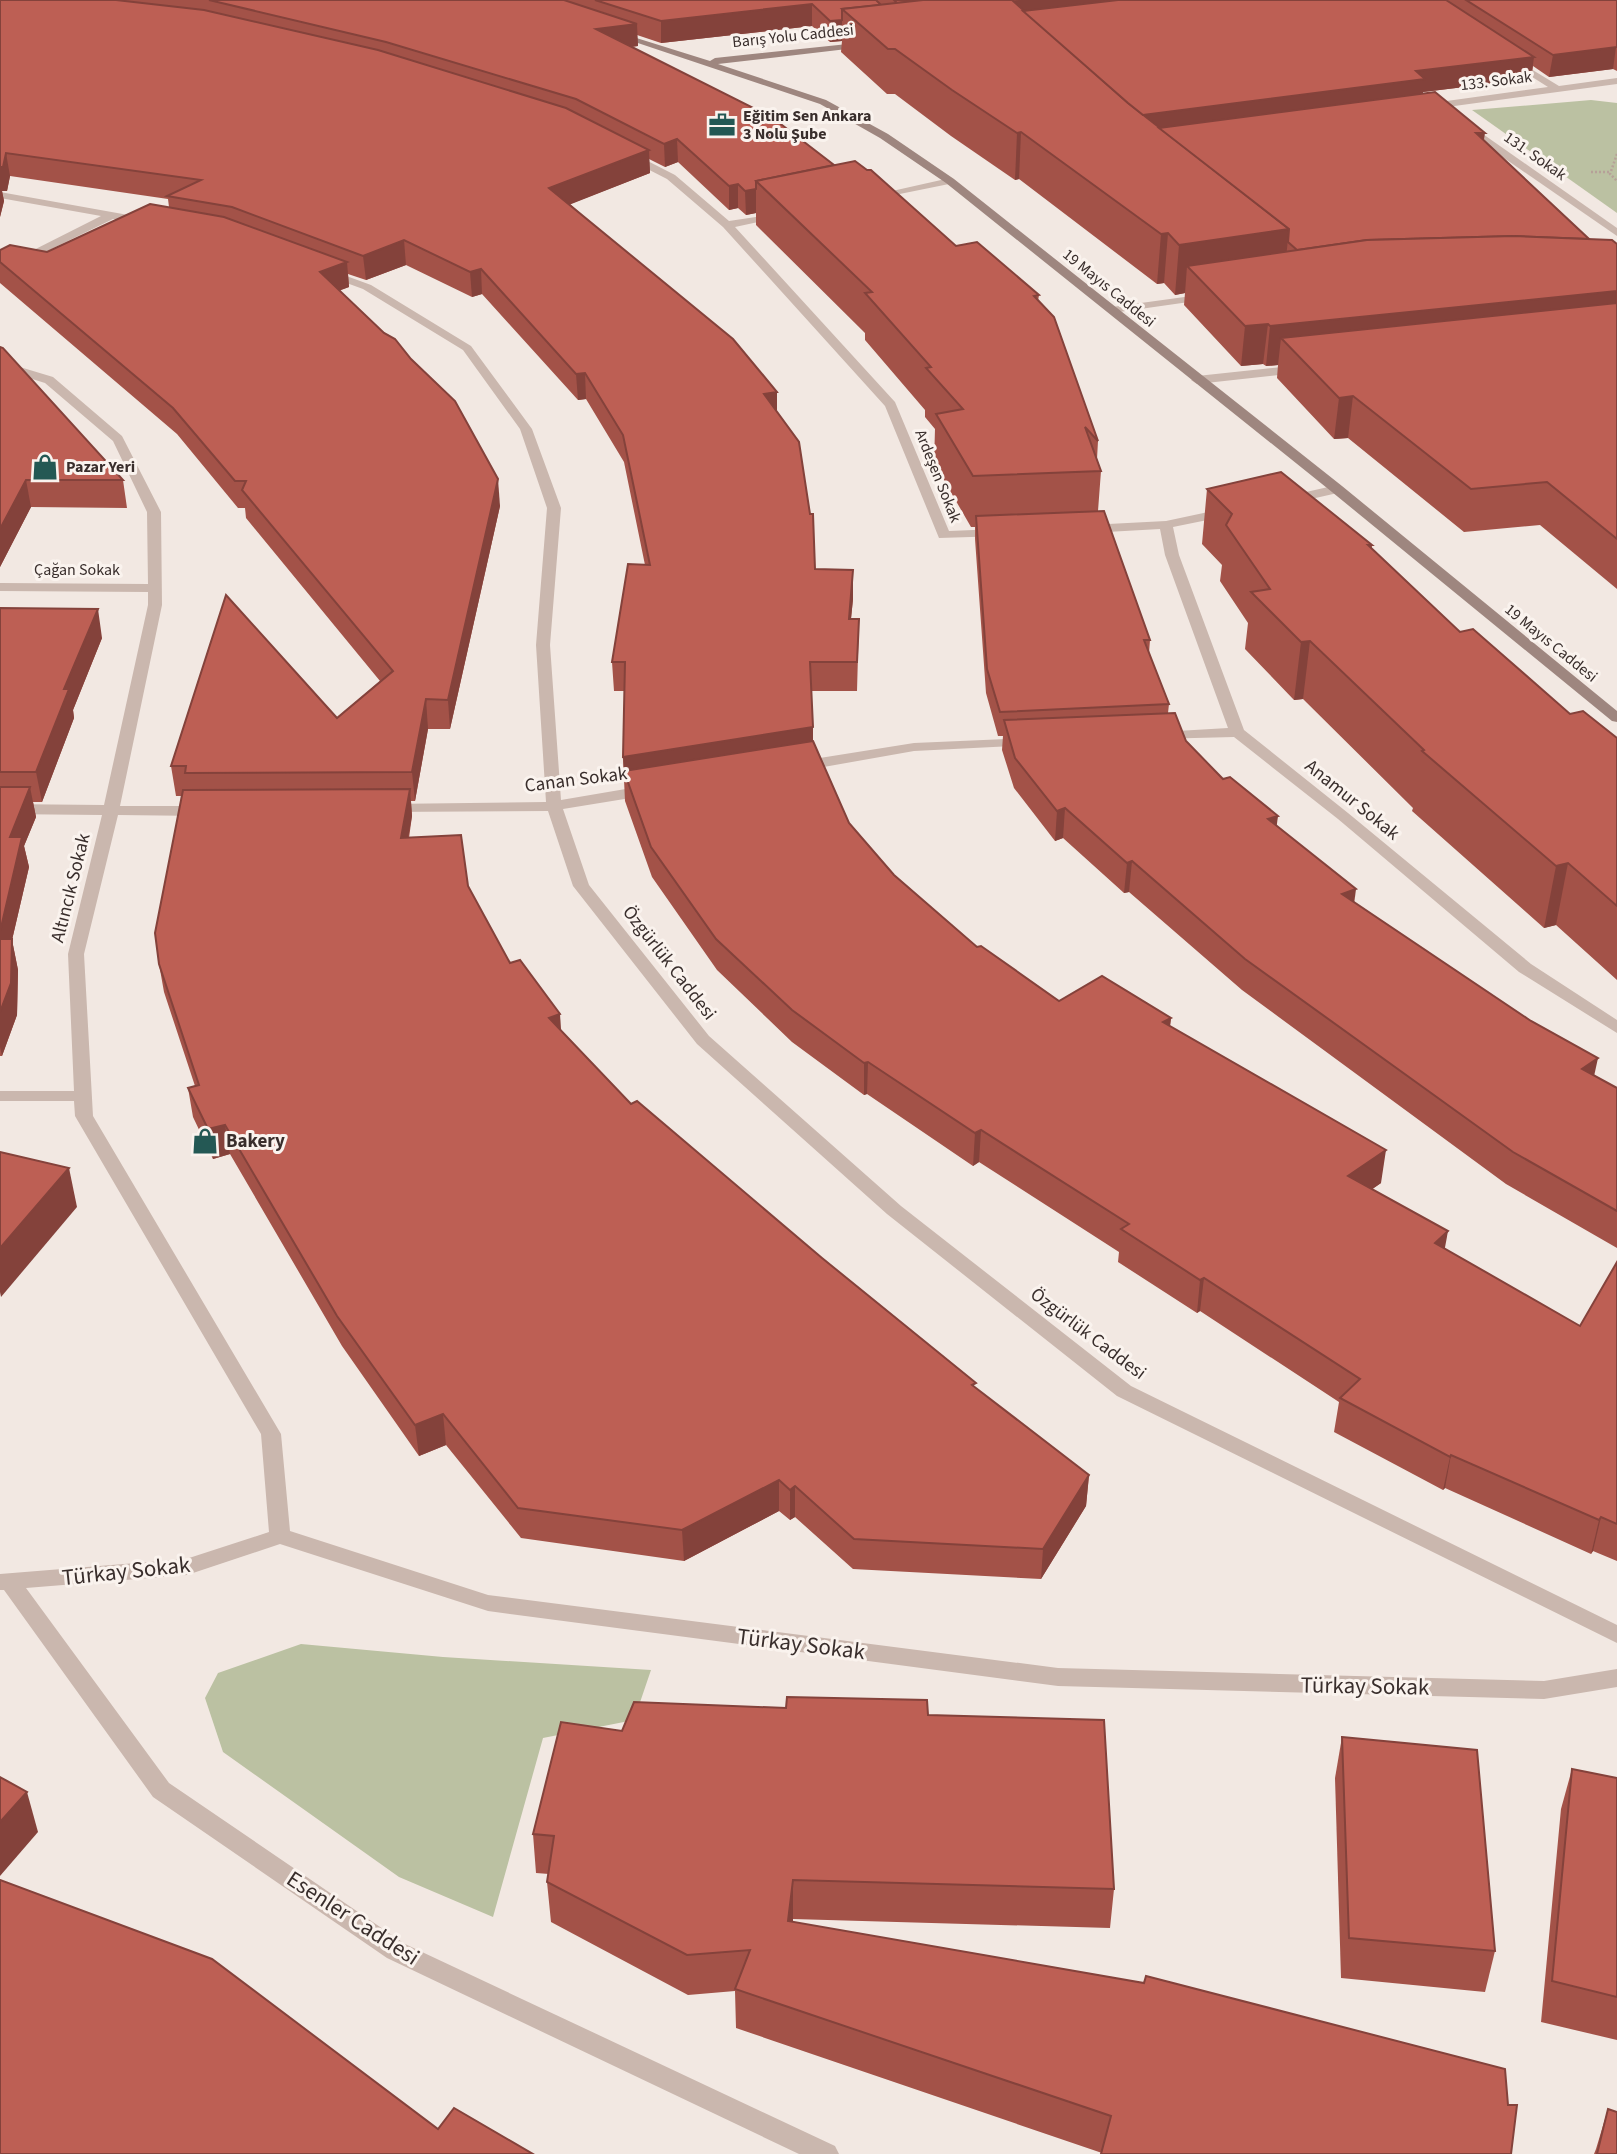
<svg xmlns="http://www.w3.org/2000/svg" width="1617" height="2154" font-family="'Source Sans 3',sans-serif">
<rect width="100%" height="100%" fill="#f2e8e2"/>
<!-- green -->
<g fill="#bbc1a2">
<path d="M1591 100 1617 103V213L1472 110Z"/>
<path d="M301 1644 443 1657 651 1670 634 1720 543 1738 493 1917 399 1877 223 1752 205 1698 218 1673Z"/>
</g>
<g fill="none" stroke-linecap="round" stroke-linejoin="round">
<!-- path -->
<g stroke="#b6a198" stroke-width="2.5" stroke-dasharray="2 2" stroke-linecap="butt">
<path d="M1617 154 1610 174 1617 181"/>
<path d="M1591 172H1611"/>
</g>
<!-- street -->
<g fill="#cab7ae" fill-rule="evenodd">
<path d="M1513 58 1559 86 1617 78V84L1425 110 1420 107 1425 104 1548 87 1510 63 1508 61Z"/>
<path d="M1462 125H1470L1617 228V236L1462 129Z"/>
<path d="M624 153H632L675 175 729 221 782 213V217L735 227 895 402 949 531 998 529 1005 533 1003 536 939 538 885 406 723 227 667 179 624 157Z"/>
<path d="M950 178 954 179V183L875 199 870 196Z"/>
<path d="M0 192 145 218 150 221 145 224 113 219 0 274V267L101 216 0 198Z"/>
<path d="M322 270H330L371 285 471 346 532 429 561 508 550 645 561 800 649 785 657 790 649 795 563 809 589 885 709 1036 901 1206 1131 1386 1617 1625V1643L1117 1396 887 1214 697 1044 573 886 548 811 383 812 380 809 383 806 388 804 546 802 536 645 547 508 520 429 463 350 363 289 322 274Z"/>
<path d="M1206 294 1212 297 1210 299 1112 313 1106 310 1112 307Z"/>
<path d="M0 361 53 377 122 436 161 512 162 605 120 806H202L210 811 202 816 118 815 84 954 93 1116 281 1434 290 1531 488 1595 1058 1668 1544 1681 1617 1669V1687L1544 1699 1058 1686 488 1611 280 1544 187 1575 26 1588 169 1783 405 1944 835 2146 839 2154H799L387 1958 153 1797 4 1590H0V1574L186 1559 269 1532 261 1434 75 1116 74 1101H0V1091H74L68 954 102 815 0 814V804L104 805 148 605V592L0 591V583L148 584 147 512 113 441 45 383 0 369Z"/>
<path d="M1301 365 1305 366V372L1197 384 1191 380 1197 376Z"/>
<path d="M1337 485 1343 489 1342 492 1289 504 1283 500 1284 497Z"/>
<path d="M1227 508 1234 512 1232 515 1173 527 1179 555 1244 730 1348 813 1531 964 1617 1020V1033L1519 972 1338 819 1234 737 1155 739 1153 736 1160 732 1228 728 1165 555 1160 529 1089 533 1082 529 1089 525 1166 521Z"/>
<path d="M1027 738 1032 739 1034 742 1032 745 914 751 801 771 793 766 801 761 914 743Z"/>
</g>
<!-- secondary -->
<path fill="#9e867f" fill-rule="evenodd" d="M614 31 710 61 715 58 867 42V46L864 47 718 64 826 100 888 134 954 179 1342 486 1617 711V722L1612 721 1332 492 946 183 880 138 820 104 614 35Z"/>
</g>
<!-- wall -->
<g fill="#a35248">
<path d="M0 0H1617V71L1613 69 1549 77 1533 66 1531 79 1423 92V93L1484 140 1589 239 1617 244V589L1540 525 1464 532 1348 438 1334 439 1277 378 1278 365 1266 366 1263 364 1241 366 1184 305 1185 293 1175 295 1164 283 1157 284 1019 179 1015 180 951 136 895 94H887L841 52 842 41 830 42 812 26 661 43 637 35 638 46 631 47 834 165 956 246 1039 295 1038 301 1098 441 1097 459 1101 471 1098 511 1150 640 1149 653 1169 704 1168 713 1186 741 1223 779 1276 825 1355 903 1594 1075 1617 1088V1248L1506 1184 1242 990 1129 892 1124 893 1063 838 1055 841 1014 788 1002 750 1003 736H998L986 693 975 539V527H971L934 463 935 429 925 417V410L865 340V333L756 225V213L746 215 738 208 729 210 678 162 665 167 649 159 650 173 570 204 777 392V411L815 569 853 599 851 619H859L857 691H811L813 741 849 823 894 875 977 947 1059 1001 1171 1018 1170 1026 1381 1183 1372 1189 1445 1249 1580 1326 1617 1262V1561L1593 1551 1591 1554 1445 1488 1443 1490 1334 1432 1339 1402 1200 1311 1197 1313 1118 1262 1119 1252 979 1162 973 1166 867 1094 864 1095 792 1042 717 970 652 877 625 801 623 757 625 691H614L612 662 645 565 624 462 586 399 578 400 482 294 472 297 406 265 366 280 348 274 349 287 340 290 500 506 450 729H428L415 801H411L412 816 409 838 468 886 510 963 561 1030 631 1104 976 1388 1089 1475 1086 1506 1041 1579 853 1569 795 1517 790 1520 779 1511 684 1561 521 1538 446 1445 419 1456 342 1346 230 1154 213 1159 193 1117 188 1088 195 1086 164 992 159 964 182 796H176L171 766 337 718 380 681 246 518 245 508H238L177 434 0 283V250L47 252 169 207 168 199 10 176 7 191H2L4 201 0 217Z"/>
<path d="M0 347 123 480 127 508 31 507 0 567Z"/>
<path d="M1207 489 1372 545V549L1460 632 1570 714 1617 738V980L1556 925 1544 928 1412 811 1413 808 1303 699 1294 700 1245 649 1248 623 1220 581 1222 565 1202 544Z"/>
<path d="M0 608 102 638 73 710 74 718 42 802H33L36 817 24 846 29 867 12 940 18 970 17 1015 2 1056H0Z"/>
<path d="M928 1715 1114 1889 1110 1928 793 1919V1922L1144 1983 1102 2153 736 2028 735 1991 688 1995 551 1922 547 1882 549 1874 536 1873 533 1834 622 1731Z"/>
<path d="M1342 1737 1495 1951 1485 1992 1341 1978 1335 1778Z"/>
<path d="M1572 1769 1617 1778V2040L1541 2022 1561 1809Z"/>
<path d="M1608 2109 1617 2154H1594L1596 2149Z"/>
</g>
<!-- shaded-wall -->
<g fill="#84423b">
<path d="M1019 0H1142L1017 11 908 12Z"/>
<path d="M812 4V26L661 43V21Z"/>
<path d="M842 20V41L830 42V21Z"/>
<path d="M637 24 638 46 597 51 596 29Z"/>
<path d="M1616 47 1613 69 1549 77 1553 55Z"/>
<path d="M1534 57 1531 79 1423 92 1422 101 1155 136 1134 116 1416 71Z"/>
<path d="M1021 132 1019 179 1015 180 1017 133Z"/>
<path d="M1476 133H1485L1482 152Z"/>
<path d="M677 139 678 162 665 167 664 144Z"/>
<path d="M649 150 650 173 551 212 549 188Z"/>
<path d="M6 153 10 176 7 191H2L4 201 0 217V167Z"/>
<path d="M738 184V208L729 210V186Z"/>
<path d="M756 189V213L746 215 745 191Z"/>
<path d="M1289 229 1284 278 1187 266 1185 293 1175 295 1179 245Z"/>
<path d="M1168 233 1164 283 1157 284 1161 234Z"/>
<path d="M404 240 406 265 366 280 363 256Z"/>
<path d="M347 262 349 287 323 297 320 272Z"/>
<path d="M481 269 482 294 472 297 470 272Z"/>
<path d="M1617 291V329L1281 338 1278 365 1266 366 1270 326Z"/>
<path d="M1268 324 1263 364 1241 366 1245 326Z"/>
<path d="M585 373 586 399 578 400 576 374Z"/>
<path d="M777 392V418L764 394Z"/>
<path d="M1353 396 1348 438 1334 439 1339 398Z"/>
<path d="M498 479 500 506 450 729 448 700Z"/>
<path d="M26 480 31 507 0 567V529Z"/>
<path d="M853 570V599L848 647 849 619Z"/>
<path d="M98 609 102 638 73 710 74 718 42 802 36 772 64 689Z"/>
<path d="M1310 641 1303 699 1294 700 1301 642Z"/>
<path d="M426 699 428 729 415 801 412 772Z"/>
<path d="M813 727V757L624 771 625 787 623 757Z"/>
<path d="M30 787 36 817 24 846 29 867 12 940 18 970 17 1015 2 1056 0 1047V932L10 837Z"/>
<path d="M410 789 412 816 403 866 401 838Z"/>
<path d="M1065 808 1063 838 1055 841 1057 811Z"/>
<path d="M1278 816 1274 846 1268 819Z"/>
<path d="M1132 861 1129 892 1124 893 1127 863Z"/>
<path d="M1568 863 1556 925 1544 928 1556 866Z"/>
<path d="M1356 889 1352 920 1342 894Z"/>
<path d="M560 1014 562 1043 549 1018Z"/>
<path d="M1171 1018 1167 1049 1163 1022Z"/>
<path d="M1598 1058 1591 1090 1582 1069Z"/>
<path d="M868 1062 867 1094 864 1095V1063Z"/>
<path d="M225 1125 230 1154 213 1159 208 1129Z"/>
<path d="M981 1130 979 1162 973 1166 975 1133Z"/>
<path d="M1386 1150 1381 1183 1344 1209 1348 1176Z"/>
<path d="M69 1168 77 1207 1 1297 0 1292V1248Z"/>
<path d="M1448 1231 1442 1264 1435 1243Z"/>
<path d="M1204 1278 1200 1311 1197 1313 1200 1280Z"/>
<path d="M443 1414 446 1445 419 1456 415 1425Z"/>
<path d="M1451 1455 1445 1488 1443 1490 1450 1457Z"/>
<path d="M1089 1475 1086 1506 1041 1579 1043 1549Z"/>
<path d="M779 1480V1511L684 1561 682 1530Z"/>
<path d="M795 1486V1517L790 1520V1490Z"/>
<path d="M1601 1517 1593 1551 1591 1554 1599 1520Z"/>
<path d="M27 1792 38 1832 0 1876V1822Z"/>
<path d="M793 1880V1919L789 1960 788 1921Z"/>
</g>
<!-- building -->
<g fill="#bd5f54" stroke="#84423b" stroke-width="2">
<path d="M0 0H116L204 10 378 50 566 108 649 150 549 188 733 339 777 392 764 394 799 442 810 514H813L815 569 853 570 849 619H859L857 662H810L813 727 623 757 625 662H612L628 564 650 565 623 435 585 373 576 374 481 269 470 272 404 240 363 256 232 207 167 196 201 180 6 153 3 167H0Z"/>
<path d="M209 0H564L637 24 596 29 773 118 834 165 756 181V189L745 191 738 184 729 186 677 139 664 144 576 99 386 42Z"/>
<path d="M595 0H876L881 5 842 9V20L830 21 812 4 661 21Z"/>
<path d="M894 0H923L897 3Z"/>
<path d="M923 0H1012L1128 103 1289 229 1179 245 1168 233 1161 234 1021 132 1017 133 952 90 895 49H888L842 9Z"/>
<path d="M1118 0H1446L1534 57 1416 71 1425 79 1143 115 1128 103 1023 11Z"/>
<path d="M1466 0H1617V47L1553 55Z"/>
<path d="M1435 92 1485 133H1476L1589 239 1514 236 1367 240 1297 250 1288 242 1289 229 1159 128Z"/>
<path d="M855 161 867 170H871L956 246 977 242 1039 295 1034 296 1054 317 1098 441 1085 427 1101 471 973 476 936 414 963 409 926 368 931 367 865 293 872 292 756 181Z"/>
<path d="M150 204 224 217 347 262 320 272 384 333 395 339 411 359 455 401 498 479 448 700 426 699 412 772 185 773 186 766H171L226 595 337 718 393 671 242 490 246 481H235L173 408 0 262V250L10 245 47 252Z"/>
<path d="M1514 236 1612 240 1617 244V291L1270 326 1268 324 1245 326 1187 266 1367 240Z"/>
<path d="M1617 303V539L1547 482 1471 489 1353 396 1339 398 1281 338Z"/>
<path d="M0 347 3 348 123 480H26L0 529Z"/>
<path d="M1281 472 1372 545H1368L1460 632 1473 629 1570 714 1583 711 1617 738V906L1568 863 1556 866 1422 751 1424 750 1310 641 1301 642 1251 592 1270 589 1226 525 1232 514 1207 489Z"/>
<path d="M1104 511 1150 640H1144L1169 704 1000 712 987 669 976 516Z"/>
<path d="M0 608 98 609 64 689H69L36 772H0Z"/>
<path d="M1175 713 1186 741 1223 779 1230 777 1278 816 1268 819 1356 889 1342 894 1531 1021 1598 1058 1582 1069 1617 1088V1211L1513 1152 1245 959 1132 861 1127 863 1065 808 1057 811 1015 758 1004 720Z"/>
<path d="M813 741 849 823 894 875 977 947 981 946 1059 1001 1102 976 1171 1018 1163 1022 1386 1150 1348 1176 1448 1231 1435 1243 1580 1326 1617 1262V1524L1601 1517 1599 1520 1451 1455 1450 1457 1340 1398 1360 1379 1204 1278 1200 1280 1121 1229 1129 1224 981 1130 975 1133 868 1062 864 1063 792 1010 716 939 651 847 624 771Z"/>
<path d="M0 787H30L10 837H22L0 932Z"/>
<path d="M410 789 401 838 461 835 468 886 510 963 520 960 560 1014 549 1018 631 1104 637 1101 822 1258 976 1383 972 1385 1089 1475 1043 1549 854 1539 795 1486 790 1490 779 1480 682 1530 518 1508 443 1414 415 1425 337 1316 225 1125 208 1129 188 1088 199 1085 159 964 155 933 183 790Z"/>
<path d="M0 939H12L11 983 0 1012Z"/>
<path d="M0 1152 69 1168 0 1248Z"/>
<path d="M787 1697 927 1700 928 1715 1104 1720 1114 1889 793 1880 788 1921 1144 1983 1146 1976 1505 2069 1508 2105H1517L1511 2154H1101L1111 2116 735 1989 750 1950 687 1955 547 1882 554 1836 533 1834 561 1722 622 1731 634 1702 786 1708Z"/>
<path d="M1342 1737 1477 1750 1495 1951 1349 1938Z"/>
<path d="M1572 1769 1617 1778V1997L1552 1981Z"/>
<path d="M0 1777 27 1792 0 1822Z"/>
<path d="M0 1880 212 1959 438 2129 454 2108 533 2154H0Z"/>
<path d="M1608 2109 1617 2112V2154H1597Z"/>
</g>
<!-- icons -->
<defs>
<g id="office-bare" transform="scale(2.1)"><path d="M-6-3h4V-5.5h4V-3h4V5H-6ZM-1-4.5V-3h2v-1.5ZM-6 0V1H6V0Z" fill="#245854" stroke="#faf3ee" stroke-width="2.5" paint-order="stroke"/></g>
<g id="shop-bare" transform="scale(2.1)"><path d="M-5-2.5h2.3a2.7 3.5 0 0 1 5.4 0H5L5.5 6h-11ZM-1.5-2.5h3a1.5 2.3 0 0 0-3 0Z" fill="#245854" stroke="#faf3ee" stroke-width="2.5" paint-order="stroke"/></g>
</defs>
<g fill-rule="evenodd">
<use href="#office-bare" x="722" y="125"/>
<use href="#shop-bare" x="45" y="467"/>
<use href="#shop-bare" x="205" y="1141"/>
</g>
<g text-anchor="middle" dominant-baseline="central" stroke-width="6" stroke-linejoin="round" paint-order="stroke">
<!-- far-street labels -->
<g font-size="16" fill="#392e2c" stroke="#faf3ee">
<text transform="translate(793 36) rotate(-6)">Barış Yolu Caddesi</text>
<text transform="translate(1496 81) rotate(-7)">133. Sokak</text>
<text transform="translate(1535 156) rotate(35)">131. Sokak</text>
<text transform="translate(1109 288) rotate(39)">19 Mayıs Caddesi</text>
<text transform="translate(938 476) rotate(68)">Ardeşen Sokak</text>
<text x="77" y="570">Çağan Sokak</text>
<text transform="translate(1551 643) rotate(39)">19 Mayıs Caddesi</text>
</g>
<!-- far-poi labels -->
<g font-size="16" font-weight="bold" fill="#392e2c" stroke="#faf3ee" text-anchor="start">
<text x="743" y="116">Eğitim Sen Ankara<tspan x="743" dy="18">3 Nolu Şube</tspan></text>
<text x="66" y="467">Pazar Yeri</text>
</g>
<!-- street labels -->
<g font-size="19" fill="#392e2c" stroke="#faf3ee">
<text transform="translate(576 780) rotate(-7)">Canan Sokak</text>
<text transform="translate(1352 800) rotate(39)">Anamur Sokak</text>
<text transform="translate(71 888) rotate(-76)">Altıncık Sokak</text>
<text transform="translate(669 963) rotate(52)">Özgürlük Caddesi</text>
<text transform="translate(1088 1334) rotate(37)">Özgürlük Caddesi</text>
</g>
<!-- poi labels -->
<g font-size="19" font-weight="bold" fill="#392e2c" stroke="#faf3ee" text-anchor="start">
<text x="226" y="1141">Bakery</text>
</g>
<!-- near-street labels -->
<g font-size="23" fill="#392e2c" stroke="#faf3ee">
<text transform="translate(126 1571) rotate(-6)">Türkay Sokak</text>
<text transform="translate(801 1644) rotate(7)">Türkay Sokak</text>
<text transform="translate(1365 1686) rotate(1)">Türkay Sokak</text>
<text transform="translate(353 1918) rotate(33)">Esenler Caddesi</text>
</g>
</g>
</svg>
